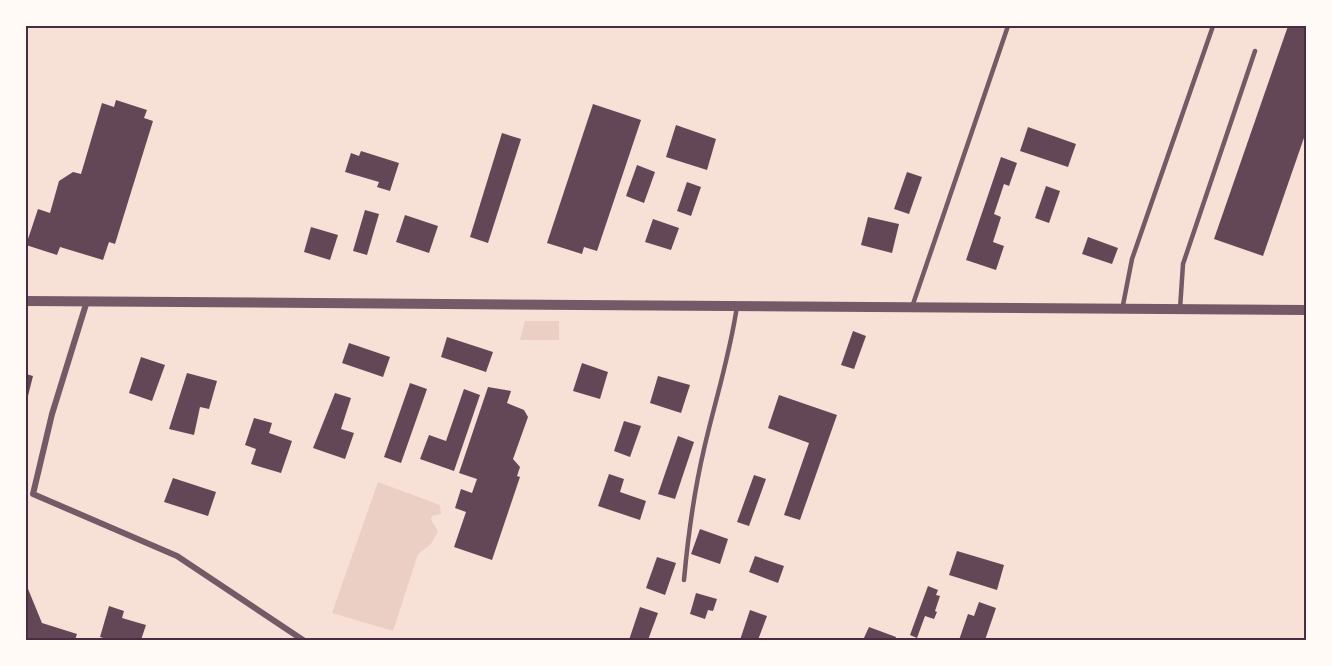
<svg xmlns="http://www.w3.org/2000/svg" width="1332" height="666" font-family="Figtree,sans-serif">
<rect width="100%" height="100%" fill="#f7e1d7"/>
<!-- green -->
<g fill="#ebcfc5">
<path d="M525 321H559V340H520Z"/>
<path d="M378 482 440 505 441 514 432 516 431 520 438 531 431 544 418 554 393 631 332 613Z"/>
</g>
<!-- building -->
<g fill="#644757">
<path d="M1288 26H1306V132L1263 256 1214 239Z"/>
<path d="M116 100 147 110 144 118 153 121 115 244 109 242 103 260 60 247 57 255 26 245 38 209 50 213 59 181 73 172 81 174 102 103 114 107Z"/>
<path d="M593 104 641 120 597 251 584 247 582 254 547 243Z"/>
<path d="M676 125 716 139 707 170 666 157Z"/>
<path d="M1028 127 1076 144 1068 167 1020 151Z"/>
<path d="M502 133 521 139 488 243 470 237Z"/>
<path d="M361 151 399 163 390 191 377 187 379 182 345 172 351 153 359 156Z"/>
<path d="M1001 157 1017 163 1009 186 1004 184 994 214 1001 217 993 242 1004 246 996 270 966 260Z"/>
<path d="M637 165 655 172 644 203 626 196Z"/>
<path d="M907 172 922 177 909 214 894 209Z"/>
<path d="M687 182 701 187 691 216 677 211Z"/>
<path d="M1046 186 1060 191 1049 223 1035 218Z"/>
<path d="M365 210 379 214 367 255 353 251Z"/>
<path d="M405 215 438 226 429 253 396 242Z"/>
<path d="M868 217 899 224 892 253 861 245Z"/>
<path d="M653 219 679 228 671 250 645 242Z"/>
<path d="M311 227 338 235 330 260 304 252Z"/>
<path d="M1088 237 1118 248 1112 264 1082 254Z"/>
<path d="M853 331 866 336 854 369 841 365Z"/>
<path d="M447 337 493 352 486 372 441 357Z"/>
<path d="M349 343 390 357 383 377 342 363Z"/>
<path d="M141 357 165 365 152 401 129 393Z"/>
<path d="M582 363 608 372 600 399 573 391Z"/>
<path d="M187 373 217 381 209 409 200 407 194 435 169 429Z"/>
<path d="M26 374 33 376 27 400H26Z"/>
<path d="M658 376 690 385 681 413 650 403Z"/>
<path d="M410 383 427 389 401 463 384 457Z"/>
<path d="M488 387 511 391 507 403 524 410 528 417 513 459 520 467 517 476 520 477 492 560 454 547 466 512 455 508 461 489 472 493 477 479 459 473Z"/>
<path d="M464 389 480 395 454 471 420 459 429 435 446 441Z"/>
<path d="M335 393 351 398 341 429 354 433 345 459 313 448Z"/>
<path d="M779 395 837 415 800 520 784 515 809 443 768 428Z"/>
<path d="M254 418 272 423 269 433 292 441 281 473 251 464 256 449 245 445Z"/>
<path d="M624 421 641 426 630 457 614 451Z"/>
<path d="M678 436 694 442 675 499 658 494Z"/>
<path d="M609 474 624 479 620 492 646 501 640 520 598 506Z"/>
<path d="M754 475 766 479 749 526 737 522Z"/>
<path d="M173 478 216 492 208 516 164 502Z"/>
<path d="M700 529 728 539 720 564 691 554Z"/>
<path d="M957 551 1004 565 997 590 949 575Z"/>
<path d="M755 556 784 566 778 583 749 572Z"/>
<path d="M657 557 676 563 665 595 646 588Z"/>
<path d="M26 584 42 623 77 634 75 640H26Z"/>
<path d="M928 586 938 590 936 595 940 596 935 611 937 612 934 619 925 616 917 638 910 635Z"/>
<path d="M696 593 717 599 713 611 708 610 705 619 690 614Z"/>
<path d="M979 602 996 608 985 640H959L968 614 974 616Z"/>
<path d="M109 606 124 611 122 618 146 625 141 640H110L100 637Z"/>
<path d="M640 607 658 613 648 640H629Z"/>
<path d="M750 610 767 616 758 640H740Z"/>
<path d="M869 627 896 637 895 640H863Z"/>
</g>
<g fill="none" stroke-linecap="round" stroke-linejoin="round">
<!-- service -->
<g stroke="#755966" stroke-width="4.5">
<path d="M912 307 1008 26"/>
<path d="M1180 309 1183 264 1255 51"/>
<path d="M1122 310 1132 259 1213 26"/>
<path d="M684 580C688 536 694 492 704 449 715 401 730 355 737 306"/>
</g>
<!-- minor -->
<path stroke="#755966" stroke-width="6" d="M87 301 52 414 33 494 177 556 303 640"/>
<!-- tertiary -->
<path stroke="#755966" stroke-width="10" d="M26 301 1306 310"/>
</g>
<!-- border -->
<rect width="1332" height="666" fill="none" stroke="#fffaf5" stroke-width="54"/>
<rect x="27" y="27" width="1278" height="612" fill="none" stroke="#4a2c40" stroke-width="2"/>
</svg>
